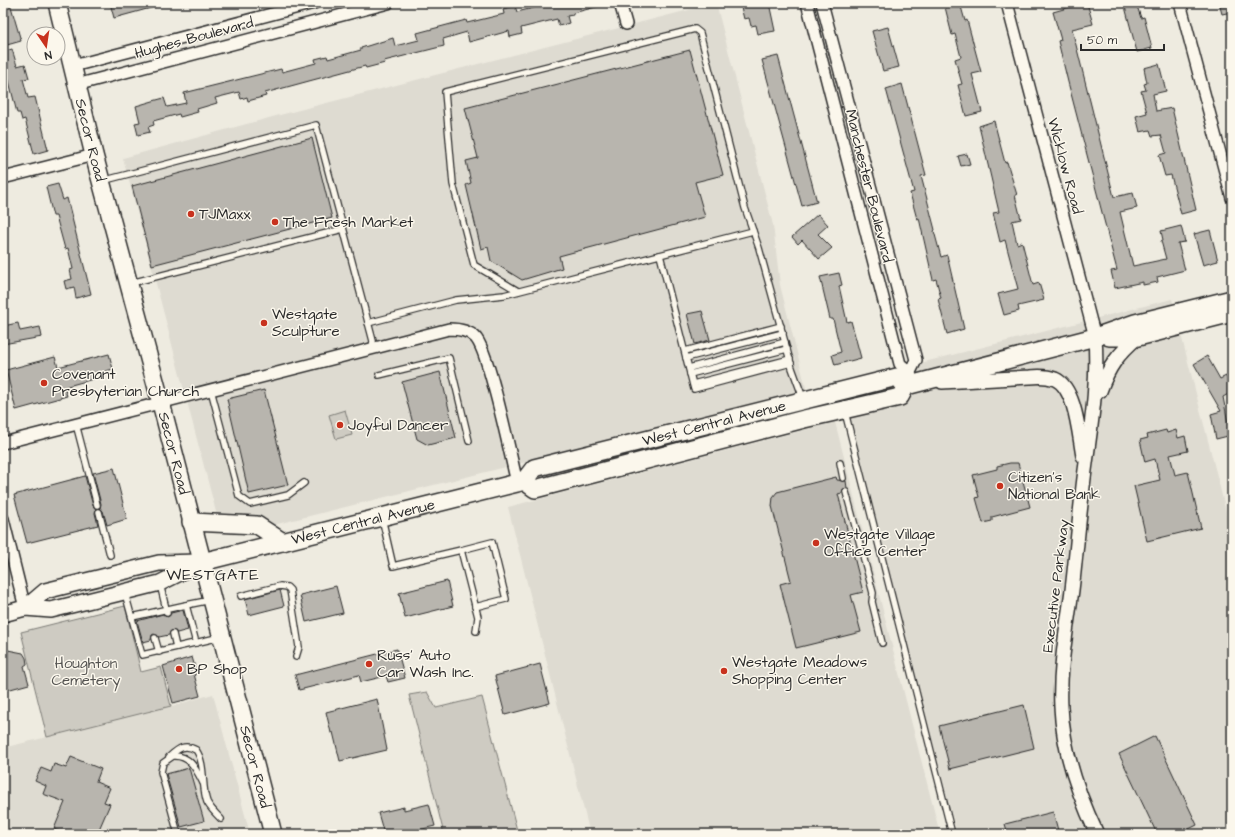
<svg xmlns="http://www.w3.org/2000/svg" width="1235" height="837" font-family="'Architects Daughter',sans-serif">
<rect width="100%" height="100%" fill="#eeebe0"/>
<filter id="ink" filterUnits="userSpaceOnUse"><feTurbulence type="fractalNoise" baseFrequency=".025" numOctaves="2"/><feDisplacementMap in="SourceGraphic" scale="8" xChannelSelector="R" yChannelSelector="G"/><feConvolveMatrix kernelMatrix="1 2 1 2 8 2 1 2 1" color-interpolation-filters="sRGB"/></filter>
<g filter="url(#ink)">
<!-- built -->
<g fill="#dedbd1">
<path d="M716 3 773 225 780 285 807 392 233 535 221 531 123 158 276 116Z"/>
<path d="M1172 299 1232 535V834H957L838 384Z"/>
<path d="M835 422 940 834H590L508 507Z"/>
<path d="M213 694 250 834H3V748L172 706Z"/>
</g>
<!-- green -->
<g fill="#cecbc2" stroke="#7c7b76">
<path d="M345 410 352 435 336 439 329 415Z"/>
<path d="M125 606 141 672 161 667 171 706 47 737 21 632Z"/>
<path d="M427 692 436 708 482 697 518 834H444L409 695Z"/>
</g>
<!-- building -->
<g fill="#b8b5ae" stroke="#2b2b2b">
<path d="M3 3H10L21 41 7 45 3 32Z"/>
<path d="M110 3H158V6L114 18Z"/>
<path d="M553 3H600V6L573 13V15L567 16 569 23 559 26 557 19 521 28 522 34 510 37 509 31 469 42 467 32 443 39 444 46 384 61 385 63 366 68 365 66 309 81 265 93 266 96 248 101 247 97 241 99 239 92 215 98 217 103 197 109 198 112 180 117 179 114 153 121 154 125 148 127 150 132 138 135 135 123 140 122 136 106 153 101 164 98 167 107 186 103 184 93 281 69 282 72 316 63 315 59 327 56 328 59 361 50V48L393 38 395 46 419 40 417 33 466 20 467 23 504 14 503 9 515 6 517 12Z"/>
<path d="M758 3H769L775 31 758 34 756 25 751 26 749 18 744 19 741 7Z"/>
<path d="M944 3H960L965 21 967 20 981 72 972 74 982 112 966 116 958 85 962 84 955 59 961 57 955 34 952 35Z"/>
<path d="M1085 3H1087L1093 24 1072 29 1114 197 1133 193 1137 208 1120 212 1133 266 1166 259 1161 241 1163 240 1161 231 1181 226 1185 242 1178 243 1185 270 1157 277 1158 282 1143 285V282L1115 288 1111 271 1117 270 1068 82 1058 41 1061 40 1053 12Z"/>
<path d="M1124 3H1136L1141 18 1144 17 1152 48 1137 52Z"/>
<path d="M1219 3H1232V12L1222 14Z"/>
<path d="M888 27 899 67 883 71 872 31Z"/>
<path d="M12 49 17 66 25 64 29 78 23 79 28 98 35 97 48 150 34 154 25 119 22 120 20 113H17L3 57V52Z"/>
<path d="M690 50 723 175 695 182 705 217 559 256 562 268 522 280 491 261 488 247 481 249 466 185 471 183 466 161 478 158 465 108Z"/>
<path d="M778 56 817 202 802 206 762 60Z"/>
<path d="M1159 64 1166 91 1153 94 1156 111 1172 108 1196 210 1181 214 1171 175 1165 176 1159 155 1166 153 1161 135 1152 136 1150 130 1140 132 1136 116 1147 113 1141 91 1146 90 1144 84 1147 83 1144 68Z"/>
<path d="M902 84 926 175 921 176 935 230 934 231 941 257 947 255 964 329 947 334 938 299 941 298 936 279 933 280 919 218 917 219 910 193 914 192 886 89Z"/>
<path d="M994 121 1005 163 1007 162 1017 195H1015L1021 219 1012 221 1017 244 1022 242 1033 285 1039 283 1044 300 1018 306 1019 311 1004 315 998 294 1018 289 1005 240 1000 242 993 213 999 212 979 126Z"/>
<path d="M312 138 332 218 152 265 132 186Z"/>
<path d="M967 154 970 164 961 166 958 156Z"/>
<path d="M58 184 63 200 67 198 91 294 76 298 74 287 66 289 64 281 72 279 70 270 73 269 68 248 65 249 56 216H53L46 187Z"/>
<path d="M818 214 828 225 818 234 832 248 819 259 802 240 798 244 792 237Z"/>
<path d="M1210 230 1218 261 1203 265 1194 234Z"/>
<path d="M839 273 842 285 839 286 847 322 851 321 861 358 835 365 832 355 841 352 833 319H830L820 277Z"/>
<path d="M702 311 710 340 695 344 687 314Z"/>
<path d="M18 323 20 331 40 327 42 337 3 344V326Z"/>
<path d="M109 354 113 369 96 374 97 378 64 387 67 396 16 410 6 370 55 357 58 367Z"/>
<path d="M1207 356 1220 379 1226 376 1232 387V392L1223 397 1228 423 1232 422V435L1216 439 1211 414 1221 411 1194 364Z"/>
<path d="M440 372 456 438 428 445 417 439 402 382Z"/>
<path d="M264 390 288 485 249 494 227 399Z"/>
<path d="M1166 430 1167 433 1176 430 1178 438 1185 436 1188 451 1170 455 1175 475 1188 472 1201 528 1147 541 1134 486 1160 480 1155 459 1145 462 1140 440 1148 438 1147 435Z"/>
<path d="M1010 463H1018L1030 507 992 517V521L983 523 976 498 979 497 973 475 997 469V466Z"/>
<path d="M114 468 127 519 107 525 103 511 100 508 101 504 93 473Z"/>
<path d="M85 476 93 506 96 509 95 513 98 525 27 543 14 495Z"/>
<path d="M836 477 837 480 846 481 847 488 843 489 842 493 838 494 863 592 851 595 861 632 796 648 780 584 791 581 772 506 773 497 777 492Z"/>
<path d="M447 581 453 606 405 618 399 593Z"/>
<path d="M336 586 343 613 306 622 300 595Z"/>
<path d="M280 590 284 606 249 615 245 599Z"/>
<path d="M183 610 188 630 177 633 172 630 169 635 159 637 154 634 152 635 151 640 143 642 137 621 163 614 168 617 171 613Z"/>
<path d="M3 649 23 653 26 658 27 664 24 666 29 684 3 691Z"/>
<path d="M397 649 405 678 388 682 386 676 361 682 359 675 299 690 295 675Z"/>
<path d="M192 657 197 674H194L200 696 173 703 163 666Z"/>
<path d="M540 664 550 703 505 715 495 676Z"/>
<path d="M377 699 387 750 340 761 333 732 331 733 326 712Z"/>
<path d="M1024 705 1034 748 950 769 939 726Z"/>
<path d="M1155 736 1197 825 1179 834H1157L1119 754Z"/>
<path d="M71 757 101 769 96 782 110 788 104 802 110 804 97 834H66L54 829 65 802 43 794 46 786 35 781 41 768 51 772 54 764 66 768Z"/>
<path d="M189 768 204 821 181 827 166 774Z"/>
<path d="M429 804 435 826 410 832 411 834H384L378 813 404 807V810Z"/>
<path d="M1053 812 1059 834H1008L1005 824Z"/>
</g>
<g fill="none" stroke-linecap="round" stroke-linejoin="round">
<!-- service casing -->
<g stroke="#2b2b2b" stroke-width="8">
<g id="service">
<path d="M102 181 316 125 373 341 372 348"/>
<path d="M660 255 694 389 791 363"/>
<path d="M131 283 343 229"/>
<path d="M518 291 474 265 453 184 445 92 695 29 700 33 745 208 759 248 792 368 803 398"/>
<path d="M368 323 456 300 504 295 753 231"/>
<path d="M685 351 781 326"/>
<path d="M686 358 783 333"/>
<path d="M689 368 785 342"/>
<path d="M690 374 787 349"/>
<path d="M379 375 449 358 469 441"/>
<path d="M693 384 790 359"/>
<path d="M211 390 239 496 250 504 288 495 304 483"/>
<path d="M845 412 952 834"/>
<path d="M76 424 97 505"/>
<path d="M840 463 843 478"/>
<path d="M846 492 873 593 872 602 882 643"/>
<path d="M99 512 110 555"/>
<path d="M382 518 393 566 461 550 478 617 476 631"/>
<path d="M461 550 492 542 506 599 475 607"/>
<path d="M160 584 167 613"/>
<path d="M125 593 142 655 221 637"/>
<path d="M241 596 280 586 287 587 290 590 299 647 296 657"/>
<path d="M186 605 211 600"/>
<path d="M132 617 186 605 196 643"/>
<path d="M173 634 176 647"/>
<path d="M155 638 159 652"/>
<path d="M169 757C178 749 184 743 196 750 206 764 201 786 207 802 210 808 216 814 221 819"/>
<path d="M178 834 161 772 163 763 173 756C190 755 196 769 203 783"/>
</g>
</g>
<!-- minor casing -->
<g stroke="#2b2b2b" stroke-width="14">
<g id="minor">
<path d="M620 3 626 24"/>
<path d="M807 3 900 364 910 372"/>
<path d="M822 3 916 360 910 372 912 384"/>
<path d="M1007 3 1095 337"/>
<path d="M1180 3 1232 198"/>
<path d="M73 66 314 3"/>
<path d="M76 85 388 3"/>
<path d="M3 178 94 155"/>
<path d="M3 443 449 329C458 329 468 330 475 337 489 350 511 458 517 483"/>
<path d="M3 519 25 608"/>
</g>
</g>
<!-- tertiary casing -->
<g stroke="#2b2b2b" stroke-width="16">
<g id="tertiary">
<path d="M1095 337C1098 382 1092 419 1086 463 1080 505 1077 548 1072 590 1067 628 1059 668 1061 707 1063 752 1078 794 1097 834"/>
<path d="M942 382 1030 377C1038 376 1047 376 1055 379 1076 388 1079 436 1083 456"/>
<path d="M1100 391C1109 366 1118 354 1138 337"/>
</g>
</g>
<!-- secondary casing -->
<g stroke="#2b2b2b" stroke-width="18">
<g id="secondary">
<path d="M25 608 45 591 159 563 199 562"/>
<path d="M3 614 25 608 51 610 160 583 202 562"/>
</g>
</g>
<!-- primary casing -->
<g stroke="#2b2b2b" stroke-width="20">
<g id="primary">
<path id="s1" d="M57 3 94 155 161 403 273 834"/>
<path d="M1109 337H1138L1232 313"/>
<path d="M524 481 535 489 804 419 900 397 906 386 1095 337 1135 323 1232 299"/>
<path d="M191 522 257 525 283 542"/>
<path id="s2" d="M202 562 517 483 524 481 534 468 897 377 906 386"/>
</g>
</g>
<!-- service -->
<use href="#service" stroke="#fbf7ec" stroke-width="5.5"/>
<!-- minor -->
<use href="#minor" stroke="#fbf7ec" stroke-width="11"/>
<!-- tertiary -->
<use href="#tertiary" stroke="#fbf7ec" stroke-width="13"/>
<!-- secondary -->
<use href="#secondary" stroke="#fbf7ec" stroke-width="15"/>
<!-- primary -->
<use href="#primary" stroke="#fbf7ec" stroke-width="17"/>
</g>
</g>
<!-- markers -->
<g fill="#c8321e" stroke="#fbf7ec" stroke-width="1.5">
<circle cx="191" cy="214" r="4"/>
<circle cx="275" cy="222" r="4"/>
<circle cx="264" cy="323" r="4"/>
<circle cx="44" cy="383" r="4"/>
<circle cx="340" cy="425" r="4"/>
<circle cx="1000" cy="486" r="4"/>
<circle cx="816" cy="543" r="4"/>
<circle cx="369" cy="664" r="4"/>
<circle cx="179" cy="669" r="4"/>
<circle cx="724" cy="671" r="4"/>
</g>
<g text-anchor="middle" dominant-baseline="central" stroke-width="3" stroke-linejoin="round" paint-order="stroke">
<!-- street labels -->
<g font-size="15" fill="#2b2b2b" stroke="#fbf7ec">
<text transform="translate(194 38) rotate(-15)">Hughes Boulevard</text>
<text stroke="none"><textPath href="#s1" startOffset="141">Secor Road</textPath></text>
<text transform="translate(1065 166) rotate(75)">Wicklow Road</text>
<text transform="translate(869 186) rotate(76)">Manchester Boulevard</text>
<text stroke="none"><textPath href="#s2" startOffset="534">West Central Avenue</textPath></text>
<text stroke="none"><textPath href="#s1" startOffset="465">Secor Road</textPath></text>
<text stroke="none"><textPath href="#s2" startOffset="166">West Central Avenue</textPath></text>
<text transform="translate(1056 586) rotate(-83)">Executive Parkway</text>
<text stroke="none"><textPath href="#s1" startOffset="789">Secor Road</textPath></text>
</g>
<!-- poi labels -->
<g font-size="15" fill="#2b2b2b" stroke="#fbf7ec" text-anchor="start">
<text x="199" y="214">TJMaxx</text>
<text x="283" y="222">The Fresh Market</text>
<text x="272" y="314">Westgate<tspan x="272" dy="17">Sculpture</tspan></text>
<text x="52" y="374">Covenant<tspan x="52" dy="17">Presbyterian Church</tspan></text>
<text x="348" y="425">Joyful Dancer</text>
<text x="1008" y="477">Citizen's<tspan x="1008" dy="17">National Bank</tspan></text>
<text x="824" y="534">Westgate Village<tspan x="824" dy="17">Office Center</tspan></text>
<text x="377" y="655">Russ' Auto<tspan x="377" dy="17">Car Wash Inc.</tspan></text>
<text x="732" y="662">Westgate Meadows<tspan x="732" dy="17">Shopping Center</tspan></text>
<text x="187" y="669">BP Shop</text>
</g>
<!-- park labels -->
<g font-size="15" fill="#545351" stroke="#fbf7ec">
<text x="86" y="663">Houghton<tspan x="86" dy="17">Cemetery</tspan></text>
</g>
<!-- neighbourhood labels -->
<g font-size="16" letter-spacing="1" fill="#2b2b2b" stroke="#fbf7ec">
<text x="213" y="575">WESTGATE</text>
</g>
</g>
<!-- margin -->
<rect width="1235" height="837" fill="none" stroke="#fbf7ec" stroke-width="16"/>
<rect x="8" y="8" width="1219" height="821" fill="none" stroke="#2b2b2b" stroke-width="1.5" filter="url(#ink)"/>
<!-- north arrow -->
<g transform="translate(46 46) rotate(167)"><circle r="19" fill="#fbf7ec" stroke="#a8a59f"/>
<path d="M0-3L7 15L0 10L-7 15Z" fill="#c8321e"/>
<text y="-6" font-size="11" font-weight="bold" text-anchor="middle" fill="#2b2b2b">N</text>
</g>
<!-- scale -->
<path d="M1081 44v6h83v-6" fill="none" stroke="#2b2b2b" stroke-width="2"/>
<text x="1087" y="44" font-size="12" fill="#2b2b2b" stroke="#fbf7ec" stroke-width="3" paint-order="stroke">50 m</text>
</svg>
